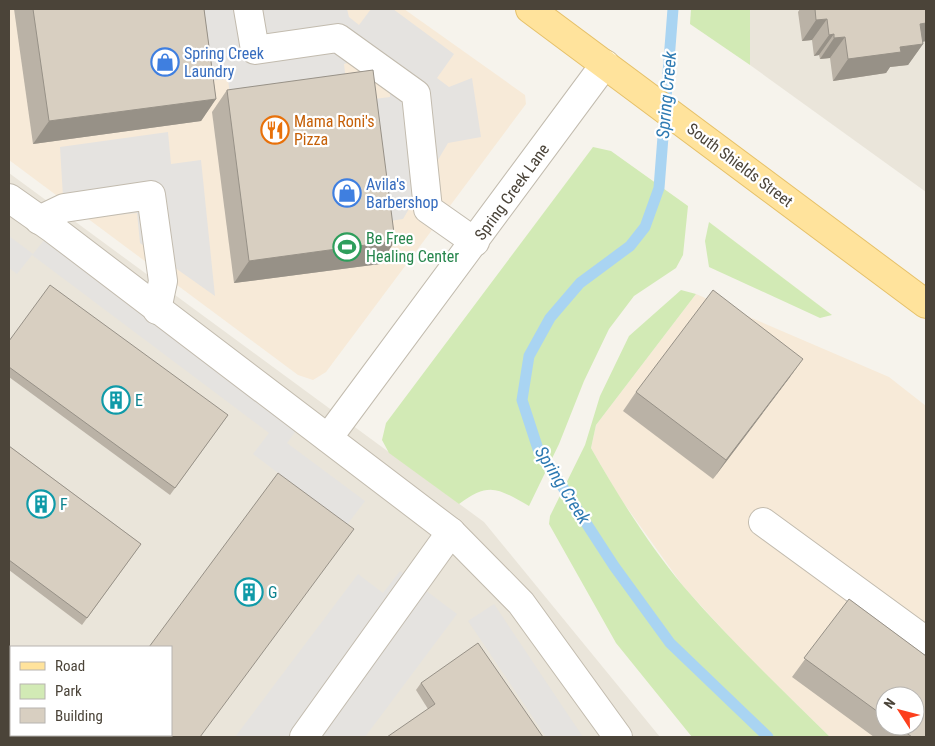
<svg xmlns="http://www.w3.org/2000/svg" width="935" height="746" font-family="'Roboto Condensed',sans-serif">
<rect width="100%" height="100%" fill="#f6f3ec"/>
<!-- residential -->
<g fill="#eae5da" fill-rule="evenodd">
<path d="M750 9H926V192L750 65Z"/>
<path d="M9 173 484 522 660 737H9ZM11 647H171V735H11Z"/>
</g>
<!-- commercial -->
<g fill="#f7ead8" fill-rule="evenodd">
<path d="M9 9H404L525 95 526 104 326 372 313 380 298 375 9 160Z"/>
<path d="M696 294 889 377 926 406V737H830L746 655 683 586 618 495 591 448 596 425ZM885 696H915V726H885Z"/>
</g>
<!-- green -->
<g fill="#d2eab5">
<path d="M691 9H750V65L690 24Z"/>
<path d="M593 147 611 151 688 206 683 255 676 268 634 296 609 329 584 381 559 444 529 506C498 489 490 481 459 504L389 453 382 440 386 423Z"/>
<path d="M709 222 832 315 820 318 709 267 705 241Z"/>
<path d="M681 290 696 294 596 425 591 448C618 496 649 545 684 587 730 640 780 688 830 737H692L616 643 549 524 550 516 585 445 600 396 629 336Z"/>
</g>
<!-- parking -->
<g fill="#e5e3e0">
<path d="M199 9H347L349 17 359 25 371 9H393L454 54 437 78 449 87 472 78 481 137 448 143 403 219 383 222 366 100 390 97V92L351 62 344 64 347 89 231 105 228 79 208 81Z"/>
<path d="M168 132 171 164 201 160 215 296 140 243 137 213 89 218 63 197 60 147Z"/>
<path d="M53 229 301 424 287 443 365 501 347 525 253 454 269 433 32 255 17 274 9 268V236L33 254Z"/>
<path d="M400 571 457 614 365 737H235L358 574 383 593Z"/>
<path d="M494 604 583 737H546L468 621Z"/>
</g>
<g fill="none" stroke-linecap="round" stroke-linejoin="round">
<!-- stream -->
<path stroke="#a9d4f2" stroke-width="11" d="M673 9 659 188 645 227 630 246 580 283 550 318 529 356 522 400 538 449 614 566 670 643 768 737"/>
<!-- minor casing -->
<g stroke="#c2bbae" stroke-width="30">
<g id="minor">
<path d="M248 9 255 50 338 38 416 94 428 209 475 242"/>
<path d="M9 198 53 229 451 532 521 603 618 737"/>
<path d="M39 220 64 208 151 195 163 281 157 310"/>
<path d="M328 438 605 64"/>
<path d="M763 522 926 641"/>
<path d="M304 737 451 532"/>
</g>
</g>
<!-- major casing -->
<g stroke="#e6c16a" stroke-width="30">
<path id="major" d="M530 9 926 304"/>
</g>
<!-- minor -->
<use href="#minor" stroke="#fff" stroke-width="28"/>
<!-- major -->
<use href="#major" stroke="#ffe39c" stroke-width="28"/>
</g>
<!-- wall -->
<g fill="#bab2a6" fill-rule="evenodd">
<path d="M14 9H204L216 99 201 121 33 144Z"/>
<path d="M800 9H926V41L923 42V44L908 65 890 67 886 73 833 81 830 58 820 59 819 55 814 56 812 40 802 41 798 12Z"/>
<path d="M227 90 380 264 234 283 212 112Z"/>
<path d="M9 341 228 415 170 495 9 377Z"/>
<path d="M790 377 713 479 623 411 636 392Z"/>
<path d="M9 446 141 544 82 625 9 570Z"/>
<path d="M849 599 926 656V737H874L792 677ZM885 696H915V726H885Z"/>
<path d="M421 683 543 737 428 709 416 690Z"/>
</g>
<!-- shaded-wall -->
<g fill="#979187">
<path d="M827 19 812 40 802 41 816 20Z"/>
<path d="M926 23V41L905 45 920 24Z"/>
<path d="M834 34 819 55 814 56 829 35Z"/>
<path d="M845 37 830 58 820 59 834 38Z"/>
<path d="M923 44 908 65 890 67 886 73 833 81 848 59 900 47Z"/>
<path d="M216 99 201 121 33 144 49 121Z"/>
<path d="M395 241 380 264 234 283 249 261Z"/>
<path d="M803 359 790 377 713 479 726 460Z"/>
</g>
<!-- building -->
<g fill="#d8cfc1" stroke="#979187">
<path d="M33 9H204L216 99 49 121Z"/>
<path d="M815 9H926V23L920 24 923 44 900 47 901 52 848 59 845 37 834 38V34L829 35 827 19 816 20Z"/>
<path d="M373 70 395 241 249 261 227 90Z"/>
<path d="M50 285 228 415 175 488 9 367V341Z"/>
<path d="M713 290 803 359 726 460 636 392Z"/>
<path d="M9 446 141 544 87 618 9 560Z"/>
<path d="M278 473 354 529 200 737H121L123 735H171V647H149Z"/>
<path d="M849 599 926 656V737H912L897 726H915V696H885V717L804 658Z"/>
<path d="M478 643 543 737H387L435 704 421 683Z"/>
</g>
<!-- icons -->
<defs>
<g id="shop-ring" transform="scale(1.4375)"><circle r="9.5" fill="#fff" stroke="#3f7fe0" stroke-width="1.5"/><path d="M-5-2.5h2.3a2.7 3.5 0 0 1 5.4 0H5L5.5 6h-11ZM-1.5-2.5h3a1.5 2.3 0 0 0-3 0Z" fill="#3f7fe0"/></g>
<g id="restaurant-ring" transform="scale(1.4375)"><circle r="9.5" fill="#fff" stroke="#e8710a" stroke-width="1.5"/><path d="M-5-6h1v4h1v-4h1v4h1v-4h1v5L-1.5 .5V6h-2V.5L-5-1ZM5-6V6H3V1.5H1.5Q1.5-4 5-6Z" fill="#e8710a"/></g>
<g id="stadium-ring" transform="scale(1.4375)"><circle r="9.5" fill="#fff" stroke="#2e9e5b" stroke-width="1.5"/><path d="M0-5a6.5 5 0 1 0 0 10a6.5 5 0 1 0 0-10ZM-3.5-1.8h7v3.6h-7Z" fill="#2e9e5b"/></g>
<g id="building-ring" transform="scale(1.4375)"><circle r="9.5" fill="#fff" stroke="#0f9aa8" stroke-width="1.5"/><path d="M-4-6H4V6H1V3H-1V6H-4ZM-2.5-4.3h1.7v1.8h-1.7ZM.8-4.3h1.7v1.8H.8ZM-2.5-1h1.7V.8h-1.7ZM.8-1h1.7V.8H.8Z" fill="#0f9aa8"/></g>
</defs>
<g fill-rule="evenodd">
<use href="#shop-ring" x="165" y="62"/>
<use href="#restaurant-ring" x="275" y="130"/>
<use href="#shop-ring" x="347" y="193"/>
<use href="#stadium-ring" x="347" y="247"/>
<use href="#building-ring" x="116" y="400"/>
<use href="#building-ring" x="41" y="504"/>
<use href="#building-ring" x="249" y="592"/>
</g>
<g text-anchor="middle" dominant-baseline="central" stroke-width="4.5" stroke-linejoin="round" paint-order="stroke">
<!-- shop labels -->
<g font-size="16" fill="#366cbe" stroke="#fff" text-anchor="start">
<text x="184" y="53">Spring Creek<tspan x="184" dy="18">Laundry</tspan></text>
<text x="366" y="184">Avila's<tspan x="366" dy="18">Barbershop</tspan></text>
</g>
<!-- food labels -->
<g font-size="16" fill="#c56008" stroke="#fff" text-anchor="start">
<text x="294" y="121">Mama Roni's<tspan x="294" dy="18">Pizza</tspan></text>
</g>
<!-- street labels -->
<g font-size="16" fill="#4b4439" stroke="#fff">
<text transform="translate(740 165) rotate(37)">South Shields Street</text>
<text transform="translate(512 192) rotate(-54)">Spring Creek Lane</text>
</g>
<!-- leisure labels -->
<g font-size="16" fill="#27864d" stroke="#fff" text-anchor="start">
<text x="366" y="238">Be Free<tspan x="366" dy="18">Healing Center</tspan></text>
</g>
<!-- culture labels -->
<g font-size="16" fill="#0d838f" stroke="#fff" text-anchor="start">
<text x="135" y="400">E</text>
<text x="60" y="504">F</text>
<text x="268" y="592">G</text>
</g>
<!-- water labels -->
<g font-size="18" font-style="italic" fill="#2e7ab2" stroke="#fff">
<text transform="translate(666 95) rotate(-85)">Spring Creek</text>
<text transform="translate(563 485) rotate(58)">Spring Creek</text>
</g>
</g>
<!-- border -->
<rect width="935" height="746" fill="none" stroke="#4b4439" stroke-width="20"/>
<!-- legend -->
<rect x="10" y="646" width="162" height="90" fill="#ffffff" stroke="#b7b4b0"/>
<rect x="20" y="662" width="25" height="8" fill="#ffe39c" stroke="#b7b4b0"/>
<text x="55" y="671" font-size="15" fill="#4b4439">Road</text>
<rect x="20" y="684" width="25" height="15" fill="#d2eab5" stroke="#b7b4b0"/>
<text x="55" y="696" font-size="15" fill="#4b4439">Park</text>
<rect x="20" y="708" width="25" height="15" fill="#d8cfc1" stroke="#b7b4b0"/>
<text x="55" y="721" font-size="15" fill="#4b4439">Building</text>
<!-- north arrow -->
<g transform="translate(900 711) rotate(306)"><circle r="24" fill="#ffffff" stroke="#b7b4b0"/>
<path d="M0-4L9 19L0 12L-9 19Z" fill="#fc3f1d"/>
<text y="-8" font-size="14" font-weight="bold" text-anchor="middle" fill="#4b4439">N</text>
</g>
</svg>
